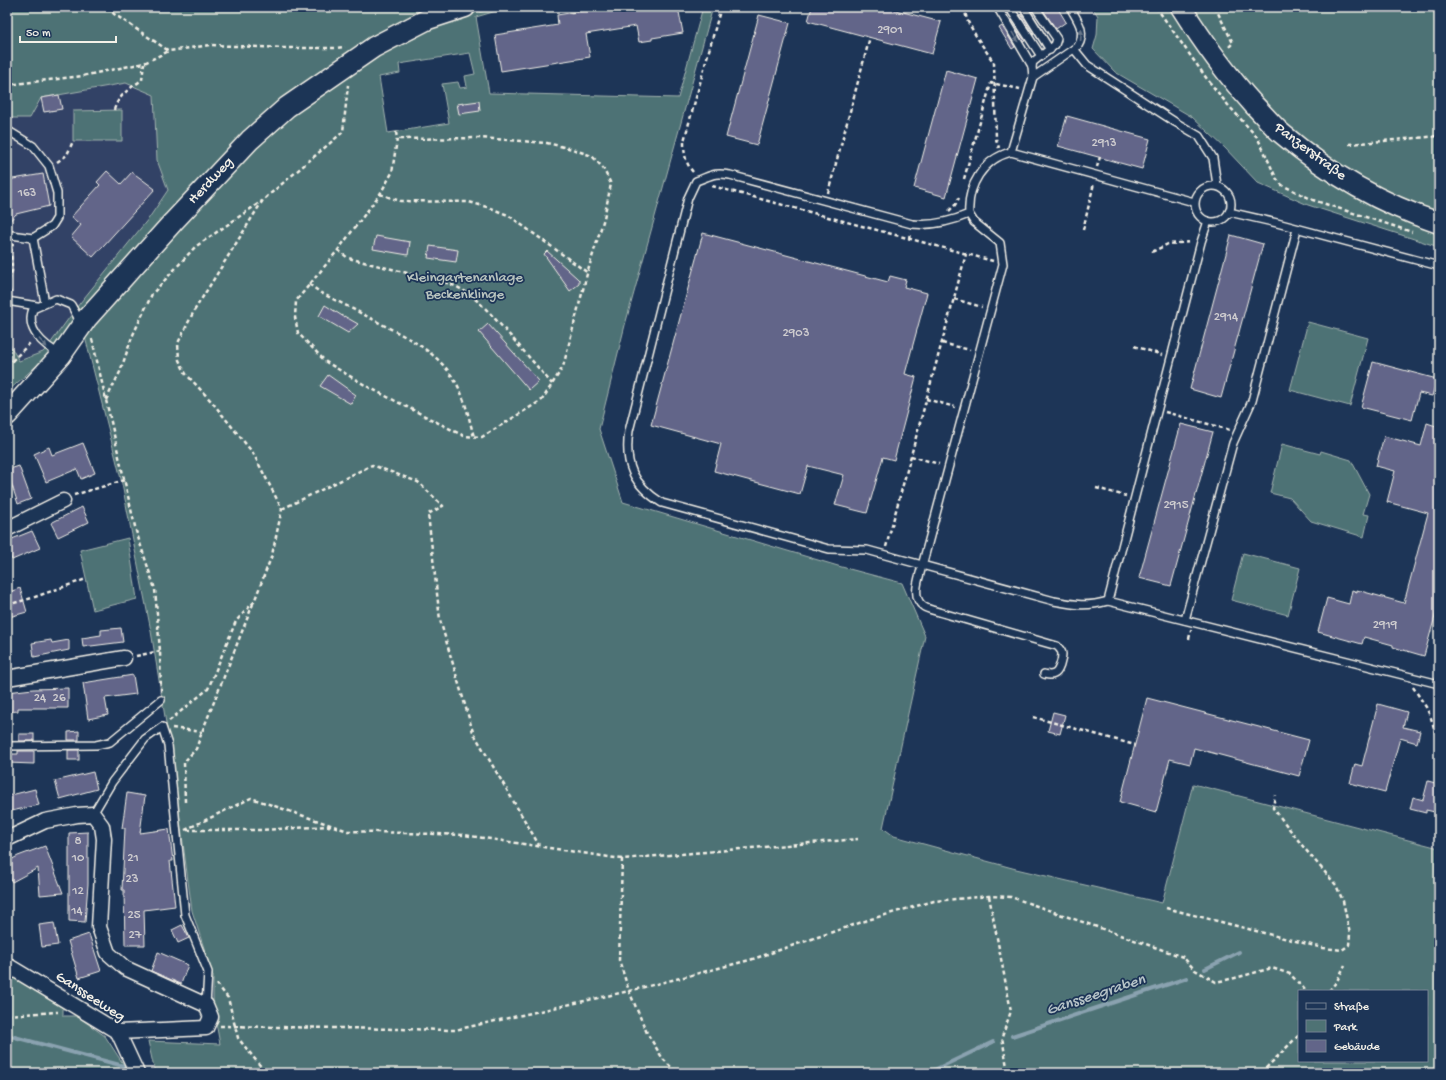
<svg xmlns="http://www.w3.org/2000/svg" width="1446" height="1080" font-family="'Gochi Hand',sans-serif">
<rect width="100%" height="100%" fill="#1d3557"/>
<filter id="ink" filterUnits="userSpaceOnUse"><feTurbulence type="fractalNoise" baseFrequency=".025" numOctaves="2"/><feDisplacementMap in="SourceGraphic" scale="8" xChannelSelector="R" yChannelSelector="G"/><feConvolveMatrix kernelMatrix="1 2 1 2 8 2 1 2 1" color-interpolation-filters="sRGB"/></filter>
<g filter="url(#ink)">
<!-- built -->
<path fill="#324366" d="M159 64 168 190 149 218 80 303 47 348 43 352 19 361 7 373V92Z"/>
<!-- green -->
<g fill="#4e7274" stroke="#a1b2ae" fill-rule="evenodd">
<path d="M7 7H521L493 12 476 17 489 93 678 98 703 7H713L625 325 599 429 623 502 838 566 902 583 925 636 883 828 894 836 1016 869 1162 903 1193 784 1439 848V1073H928L926 1070 899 1073H155L148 1041 220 1044 213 1007V976L192 911 172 760 151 631 121 479 82 325 7 392V340L19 361 43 352 47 348 80 303 149 218 168 190 157 160 154 95 126 83 41 98 30 118H7ZM470 53 475 74 465 76 467 87 460 88 458 82 442 84 449 123 388 133 379 77 400 73 399 64ZM1299 991H1427V1061H1299Z"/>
<path d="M1092 7H1439V247L1308 205 1258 183 1225 148 1192 117 1115 72 1093 49 1097 35 1098 16Z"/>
<path d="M122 110V141H73V111Z"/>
<path d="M1308 322 1368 338 1350 406 1290 390Z"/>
<path d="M1282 444 1320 454 1321 451 1351 460 1369 494 1363 514 1369 515 1364 537 1311 521 1290 498 1270 493Z"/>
<path d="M128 538 137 599 93 610 80 550Z"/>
<path d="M1243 553 1300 568 1288 615 1231 600Z"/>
<path d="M7 974 63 1008V1016H77L105 1036 129 1073H7Z"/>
</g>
<!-- water -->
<path fill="#436d8a" stroke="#8aa2b0" d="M917 1068 926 1070 928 1073H899Z"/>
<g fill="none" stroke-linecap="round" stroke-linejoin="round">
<!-- stream -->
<g stroke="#8aa2b0" stroke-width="4">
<path d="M1205 969 1239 952"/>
<path d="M7 1035 131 1068"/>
<path d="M1012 1036 1187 978"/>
<path d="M928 1073 993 1042"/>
</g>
</g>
<!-- building -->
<g fill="#626589" stroke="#f4f1e8">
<path d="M606 7H634V11L660 7H678L683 33 652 38V40L639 42 636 26 586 34 590 57 501 71 495 35 558 25 557 15Z"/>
<path d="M812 7H884L941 22 932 54 808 21Z"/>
<path d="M1041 7H1057L1066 22 1056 29Z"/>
<path d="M1021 14 1034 35H1033L1020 15Z"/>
<path d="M759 15 790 23 757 145 726 137Z"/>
<path d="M1011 20 1025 41 1023 42Z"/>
<path d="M1002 26 1015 47 1012 49 999 28Z"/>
<path d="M946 70 978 79 946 197 914 188Z"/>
<path d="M59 95 62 109 44 112 41 98Z"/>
<path d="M479 101 480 111 459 114 457 104Z"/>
<path d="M1067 116 1150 139 1142 169 1058 146Z"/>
<path d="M107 171 121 184 132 172 155 189 93 257 71 237 81 225 71 217 100 185 97 182Z"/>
<path d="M43 174 49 206 16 214 7 224V180Z"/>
<path d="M703 233 888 282 890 276 906 280 904 287 927 293 905 374 916 377 894 460 883 457 867 513 835 505 844 475 808 466 800 494 714 471 721 444 651 425Z"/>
<path d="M1231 235 1263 244 1221 398 1190 389Z"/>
<path d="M376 236 410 242 408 255 373 249Z"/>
<path d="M430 246 458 250 456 262 428 258Z"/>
<path d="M547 251 577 278 579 280V284L570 291 544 254Z"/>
<path d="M325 305 344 317V316L358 324 348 333 319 316Z"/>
<path d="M488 324 539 381 529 390 479 332Z"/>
<path d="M1373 362 1437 379 1432 396 1419 393 1412 420 1361 407Z"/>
<path d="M328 375 356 395 351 404 320 386Z"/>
<path d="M1427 423 1439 427V602L1424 656 1393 647V645L1364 637 1362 644 1318 632 1327 598 1349 604 1352 590 1357 592V590L1404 603 1428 513 1387 502 1395 471 1376 466 1384 436 1421 446Z"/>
<path d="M1181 424 1213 432 1171 586 1139 578Z"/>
<path d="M83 443 95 473 81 479 77 469 46 482 34 454 49 447 52 455Z"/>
<path d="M19 466 31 499 18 504 7 470Z"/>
<path d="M82 507 89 522 58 537 51 523Z"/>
<path d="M32 531 40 548 12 560 7 547V541Z"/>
<path d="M20 588 27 612 9 617 7 609V593Z"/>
<path d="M121 628 123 642 83 647 82 638 101 635V630Z"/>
<path d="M51 640 52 643 69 640V650L34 657 32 643Z"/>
<path d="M133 675 136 694 105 698 108 715 88 719 83 683Z"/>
<path d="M68 688V708H18V711L7 712V692L33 689Z"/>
<path d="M1147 698 1309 740 1299 776 1194 748 1190 764 1170 759 1156 812 1120 802Z"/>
<path d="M1378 704 1407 712 1403 727 1420 731 1417 743 1400 738 1385 792 1350 783 1355 764 1362 766Z"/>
<path d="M1053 712 1065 715 1060 734 1048 731Z"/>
<path d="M79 731V740H68V732Z"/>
<rect x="19" y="734" width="15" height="7"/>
<rect x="68" y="750" width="11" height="10"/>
<path d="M18 751H34V764L7 763V754H18Z"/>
<path d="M93 772 97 789 60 799 55 781Z"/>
<path d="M1428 781 1439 784V813L1426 810V813L1410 809 1413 797 1423 800Z"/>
<path d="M35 789 39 805 7 812V796Z"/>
<path d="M127 793 145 796 140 833 169 829 173 861H170L175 906 144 910 145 945H125L124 890H122L125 828H122Z"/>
<path d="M88 832V884L85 922 69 921V833Z"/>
<path d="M45 846 63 893 40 895 38 868 12 882 7 873V862L18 856Z"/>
<path d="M54 923 58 945 42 947 39 925Z"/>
<path d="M182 925 189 938 178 943 172 930Z"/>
<path d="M89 934 101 971 79 978 68 941Z"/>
<path d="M158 952 188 965 181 984 151 971Z"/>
</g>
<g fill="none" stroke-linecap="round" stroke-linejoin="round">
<!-- lane casing -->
<g stroke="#f4f1e8" stroke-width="10">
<g id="lane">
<path d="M999 7V10L1032 66 1033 77 1011 152 1194 202"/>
<path d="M1009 7 1041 56"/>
<path d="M1023 7 1050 50"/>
<path d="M1074 49 1087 65 1175 122 1199 136 1213 158 1217 185"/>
<path d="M1032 66 1033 62 1055 45 1057 39 1035 7"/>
<path d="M1033 77 1078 46C1087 31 1077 20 1070 7"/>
<path d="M7 130 33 146 49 166 57 193V218L52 226 33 238 11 235"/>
<path d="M1011 152C983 159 967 186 969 214 950 222 932 226 912 224L730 175C713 172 711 176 696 181L688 198 629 431C624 464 633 485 662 503L829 549 867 550 1054 601C1075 605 1087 607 1108 601L1439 684"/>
<circle cx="1213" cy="204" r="18"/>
<path d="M1229 212 1277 223 1439 266"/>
<path d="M969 214 974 222 1000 243 1003 264 922 566C919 578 911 597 923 606 925 608 929 609 932 610L1057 646C1059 648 1062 651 1062 654 1062 660 1059 672 1054 674 1050 676 1048 675 1044 674"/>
<path d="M33 238 45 303"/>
<path d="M7 301 37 306"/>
<path d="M60 354C43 345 25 329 33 309L56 299 71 305 81 323"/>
<path d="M1108 601 1201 242 1208 221"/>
<path d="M1185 620 1233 443 1252 401 1297 229"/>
<path d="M7 746 96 745 110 742 161 700"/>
<path d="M93 814 112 782 145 739 162 727 168 745 185 915 208 972 206 1005"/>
</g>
</g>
<!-- street casing -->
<g stroke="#f4f1e8" stroke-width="17">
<g id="street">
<path d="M7 529 63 501"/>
<path d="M7 678 124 658"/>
<path d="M7 839 45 821 77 815 93 814 102 826 104 839 99 927 108 953 125 968 206 1005 211 1017 206 1028 118 1032"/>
<path d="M7 965 118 1032 137 1073"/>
</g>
</g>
<!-- secondary casing -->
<g stroke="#f4f1e8" stroke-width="23">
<g id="secondary">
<path d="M1181 7C1203 42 1226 74 1254 105 1263 114 1271 124 1281 133 1328 173 1381 204 1439 223"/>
<path d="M7 415 61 355 87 318 173 222 250 140 287 107 374 47 428 19 465 7"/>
</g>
</g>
<!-- path -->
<g stroke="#f4f1e8" stroke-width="2.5" stroke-dasharray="4 3" stroke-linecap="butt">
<path d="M108 7 114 14 169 51 210 45 285 48H336L345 47"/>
<path d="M964 7 967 20 976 36 994 63 996 139 999 148"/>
<path d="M1156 7 1207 79 1228 105 1257 137 1264 151 1276 178 1282 185 1313 200 1412 232"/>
<path d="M1215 7 1233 43 1229 47"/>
<path d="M480 11 493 7"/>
<path d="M7 85 82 76 144 63 169 51"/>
<path d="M114 110C118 96 130 88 142 80L144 63"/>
<path d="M396 132 397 139 392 173 380 194 338 250 296 301 295 317 298 333 326 362 370 388 464 436 482 437 542 400 563 367 587 274 604 218 611 184 603 168 592 156 572 149 547 143 481 138 397 139"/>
<path d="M1349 144 1439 136"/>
<path d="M57 162 67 155 73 141"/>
<path d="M1097 167 1100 157"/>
<path d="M693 172C685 163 684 152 684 141L721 7"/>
<path d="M964 179 991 83 1020 89"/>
<path d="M712 186 993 261"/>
<path d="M828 193 870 37"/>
<path d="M380 194 400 201 469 202 490 208 508 215 588 273"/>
<path d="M949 211 955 205 959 198"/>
<path d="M1083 230 1094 183"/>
<path d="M909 239 910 232"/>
<path d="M338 250 348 258 447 283C472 291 488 311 506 331 521 348 537 366 552 384"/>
<path d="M1152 252 1168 244 1191 242"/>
<path d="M309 284 321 293C343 304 365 315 387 327 414 341 439 354 455 381 465 397 469 419 474 437"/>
<path d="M11 293 7 286 12 271 11 251 13 244"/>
<path d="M954 299 982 307"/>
<path d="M92 339 136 531 155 589 160 651 161 692"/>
<path d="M942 343 970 350"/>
<path d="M1134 346 1162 355"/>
<path d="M7 366 31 342"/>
<path d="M926 399 955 407"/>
<path d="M106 400 120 372 132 337 152 294 195 247 262 201"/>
<path d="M1165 412 1230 430"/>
<path d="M911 456 939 464"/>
<path d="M1096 488 1126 496"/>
<path d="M74 495 125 480"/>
<path d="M282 509 372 465 418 482 443 506 428 514 440 620 473 732 539 845"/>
<path d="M886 547 966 254"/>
<path d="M7 605 32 598 86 579"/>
<path d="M1189 639 1191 630"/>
<path d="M136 656 160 651"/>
<path d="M1413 687 1426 707 1431 718 1439 744"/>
<path d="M1033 717 1135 745"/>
<path d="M169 721 208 689 236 621 254 602 272 555 282 509 253 453 212 402 186 374 179 360 178 343 194 311 263 200 343 132 348 85"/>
<path d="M172 728 202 732"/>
<path d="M185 802 184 762 196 749 202 732 253 604"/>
<path d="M185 830 251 798 348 831 464 835 622 859 858 839"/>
<path d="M187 830H261L330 826"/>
<path d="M622 859 619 960 629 991 647 1033 663 1059 677 1073"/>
<path d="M989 896 1011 1011 1002 1037 1008 1073"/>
<path d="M1166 908 1323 948 1342 950 1349 945 1350 934 1343 901 1336 885 1305 849 1273 808 1275 795"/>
<path d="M217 984 228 998 238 1038 266 1073"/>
<path d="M1329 991 1337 981 1345 965"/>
<path d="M7 1015 58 1012"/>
<path d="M220 1026 455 1030 629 991 750 960 871 919 934 901 989 896 1011 897 1183 957 1195 970 1216 982 1235 978 1272 968 1290 974 1306 991"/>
<path d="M1261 1073 1299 1035"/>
</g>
<!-- lane -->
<use href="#lane" stroke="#1d3557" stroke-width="7"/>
<!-- street -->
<use href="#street" stroke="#1d3557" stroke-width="14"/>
<!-- secondary -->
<use href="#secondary" stroke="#1d3557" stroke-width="20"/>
</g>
<!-- one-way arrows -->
<defs><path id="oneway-solid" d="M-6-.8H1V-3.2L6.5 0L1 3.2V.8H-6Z"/></defs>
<g fill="#68778a">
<use href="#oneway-solid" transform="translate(1081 35) rotate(-86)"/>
<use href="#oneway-solid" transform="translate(1015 37) rotate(59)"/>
<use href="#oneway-solid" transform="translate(43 343) rotate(47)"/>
</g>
</g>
<g text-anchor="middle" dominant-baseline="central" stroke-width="3.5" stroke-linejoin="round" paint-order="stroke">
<!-- number labels -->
<g font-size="13" fill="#d0ced0">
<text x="890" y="30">2901</text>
<text x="1104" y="143">2913</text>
<text x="27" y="193">163</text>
<text x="1226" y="317">2914</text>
<text x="796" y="333">2903</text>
<text x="1176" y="505">2915</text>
<text x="1385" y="625">2919</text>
<text x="40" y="698">24</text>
<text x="59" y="698">26</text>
<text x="78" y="841">8</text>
<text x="78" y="858">10</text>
<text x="133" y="858">21</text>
<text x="132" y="879">23</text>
<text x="78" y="891">12</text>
<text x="77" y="911">14</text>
<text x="134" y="915">25</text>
<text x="135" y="935">27</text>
</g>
<!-- street labels -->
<g font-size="15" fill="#f4f1e8" stroke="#1d3557">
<text transform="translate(1310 152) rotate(37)">Panzerstraße</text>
<text transform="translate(211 181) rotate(-47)">Herdweg</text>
<text transform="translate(90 997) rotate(33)">Gansseeweg</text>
</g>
<!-- park labels -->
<g font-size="15" fill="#bac5bf" stroke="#1d3557">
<text x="465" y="278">Kleingartenanlage<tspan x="465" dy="17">Beckenklinge</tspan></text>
</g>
<!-- water labels -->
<g font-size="16" font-style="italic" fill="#b6c3c7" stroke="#1d3557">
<text transform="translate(1096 996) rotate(-18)">Gansseegraben</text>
</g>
</g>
<!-- margin -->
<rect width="1446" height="1080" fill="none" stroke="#1d3557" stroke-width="24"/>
<rect x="12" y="12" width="1422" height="1056" fill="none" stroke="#f4f1e8" stroke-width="1.5" filter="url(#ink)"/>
<!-- legend -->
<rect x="1298" y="990" width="130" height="72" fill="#1d3557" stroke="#738091"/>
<rect x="1306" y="1003" width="20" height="6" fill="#1d3557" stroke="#738091"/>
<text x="1334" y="1010" font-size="12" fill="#f4f1e8">Straße</text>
<rect x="1306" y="1020" width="20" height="12" fill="#4e7274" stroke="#738091"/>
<text x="1334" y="1030" font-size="12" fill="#f4f1e8">Park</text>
<rect x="1306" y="1040" width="20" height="12" fill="#626589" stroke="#738091"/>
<text x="1334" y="1050" font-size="12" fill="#f4f1e8">Gebäude</text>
<!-- scale -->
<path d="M20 36v6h96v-6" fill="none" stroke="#f4f1e8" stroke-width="2"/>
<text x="26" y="36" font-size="12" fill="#f4f1e8" stroke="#1d3557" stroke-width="3" paint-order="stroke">50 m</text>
</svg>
